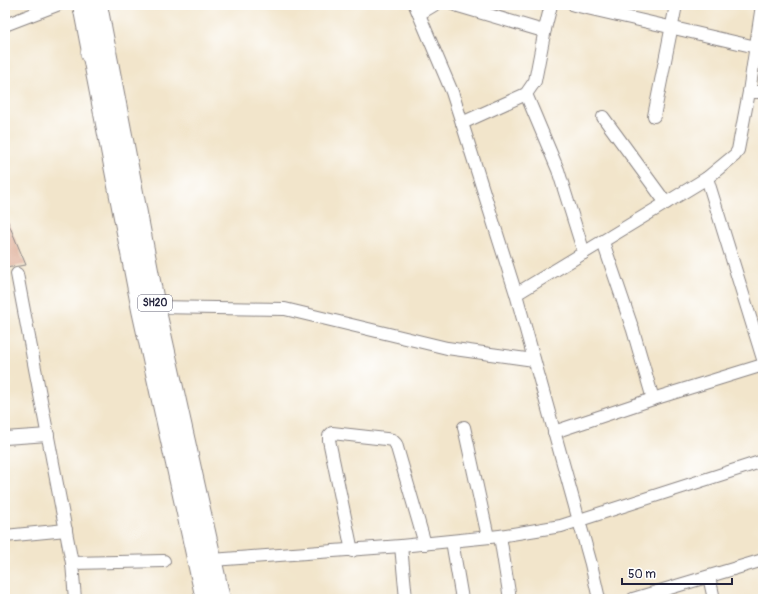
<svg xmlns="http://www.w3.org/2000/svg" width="768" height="604" font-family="Pangolin,sans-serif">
<rect width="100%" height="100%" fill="#fff"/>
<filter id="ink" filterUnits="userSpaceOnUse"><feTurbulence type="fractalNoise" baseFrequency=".025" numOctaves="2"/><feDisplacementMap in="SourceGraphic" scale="8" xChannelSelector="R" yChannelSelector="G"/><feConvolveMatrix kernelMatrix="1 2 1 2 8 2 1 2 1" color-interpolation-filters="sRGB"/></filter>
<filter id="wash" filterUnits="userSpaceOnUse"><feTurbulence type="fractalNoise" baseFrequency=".012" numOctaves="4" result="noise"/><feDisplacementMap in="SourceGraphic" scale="16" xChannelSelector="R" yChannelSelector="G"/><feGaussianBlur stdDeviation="0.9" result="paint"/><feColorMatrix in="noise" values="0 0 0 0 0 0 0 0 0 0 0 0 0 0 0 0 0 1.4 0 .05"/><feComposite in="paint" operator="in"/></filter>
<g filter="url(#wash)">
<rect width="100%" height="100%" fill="#f2e5cb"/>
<g id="blocks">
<!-- building -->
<path fill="#e0b39e" d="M5 215 26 265 5 268Z"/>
</g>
</g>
<g filter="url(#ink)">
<use href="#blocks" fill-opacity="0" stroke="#8a8483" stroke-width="1"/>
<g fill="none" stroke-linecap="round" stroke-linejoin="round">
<!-- street casing -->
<g stroke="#8a8483" stroke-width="14">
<g id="street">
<path d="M415 5 452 92 462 123 516 294 591 564 599 599"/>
<path d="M455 5 540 30 545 29 551 5"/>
<path d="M574 5 756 47"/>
<path d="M419 14 434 5"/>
<path d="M5 25 57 5"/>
<path d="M749 92H763"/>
<path d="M526 94 558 170 584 253"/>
<path d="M654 116 676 5"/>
<path d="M603 117 666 203"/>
<path d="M462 123 526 94 535 81 545 29"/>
<path d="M707 178 763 359"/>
<path d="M603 242 633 330 653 399"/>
<path d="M17 274 72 563 75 599"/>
<path d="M516 294 707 178 735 155 738 150 749 92 762 5"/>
<path d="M156 307 285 309 447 348 534 360"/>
<path d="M464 427 488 537"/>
<path d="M554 432 653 399 763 365"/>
<path d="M5 438 48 435"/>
<path d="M5 536 66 530"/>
<path d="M500 536 510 599"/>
<path d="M452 541 462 599"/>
<path d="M401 546 406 599"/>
<path d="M352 551 329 440V436L332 433 386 439 392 440 396 444 425 544"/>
<path d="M212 560 401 546 500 536 561 526 763 461"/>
<path d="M72 563 164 561"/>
<path d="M709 577 714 599"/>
<path d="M633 599 763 560"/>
</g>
</g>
<!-- primary casing -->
<g stroke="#8a8483" stroke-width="20">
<g id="primary">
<path d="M82 5 141 310 205 599"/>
<path d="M98 5 156 307 221 599"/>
</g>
</g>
<!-- highway casing -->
<g stroke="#8a8483" stroke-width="22">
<path id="highway" d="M91 54 106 50"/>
</g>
<!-- street -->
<use href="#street" stroke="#fff" stroke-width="12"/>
<!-- primary -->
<use href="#primary" stroke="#fff" stroke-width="18"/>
<!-- highway -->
<use href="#highway" stroke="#fff" stroke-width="21"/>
</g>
</g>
<g text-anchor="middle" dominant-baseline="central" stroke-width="3" stroke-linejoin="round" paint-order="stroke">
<!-- shield labels -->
<rect fill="#fff" stroke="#646476" stroke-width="1" x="138" y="295" width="34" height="16" rx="3"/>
<g font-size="10" font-weight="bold" fill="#22223b">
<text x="155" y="303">SH20</text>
</g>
</g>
<!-- margin -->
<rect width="768" height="604" fill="none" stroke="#fff" stroke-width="20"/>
<!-- scale -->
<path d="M622 578v6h110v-6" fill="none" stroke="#22223b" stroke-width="2"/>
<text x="628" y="578" font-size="12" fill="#22223b" stroke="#ffffff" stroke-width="3" paint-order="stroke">50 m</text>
</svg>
